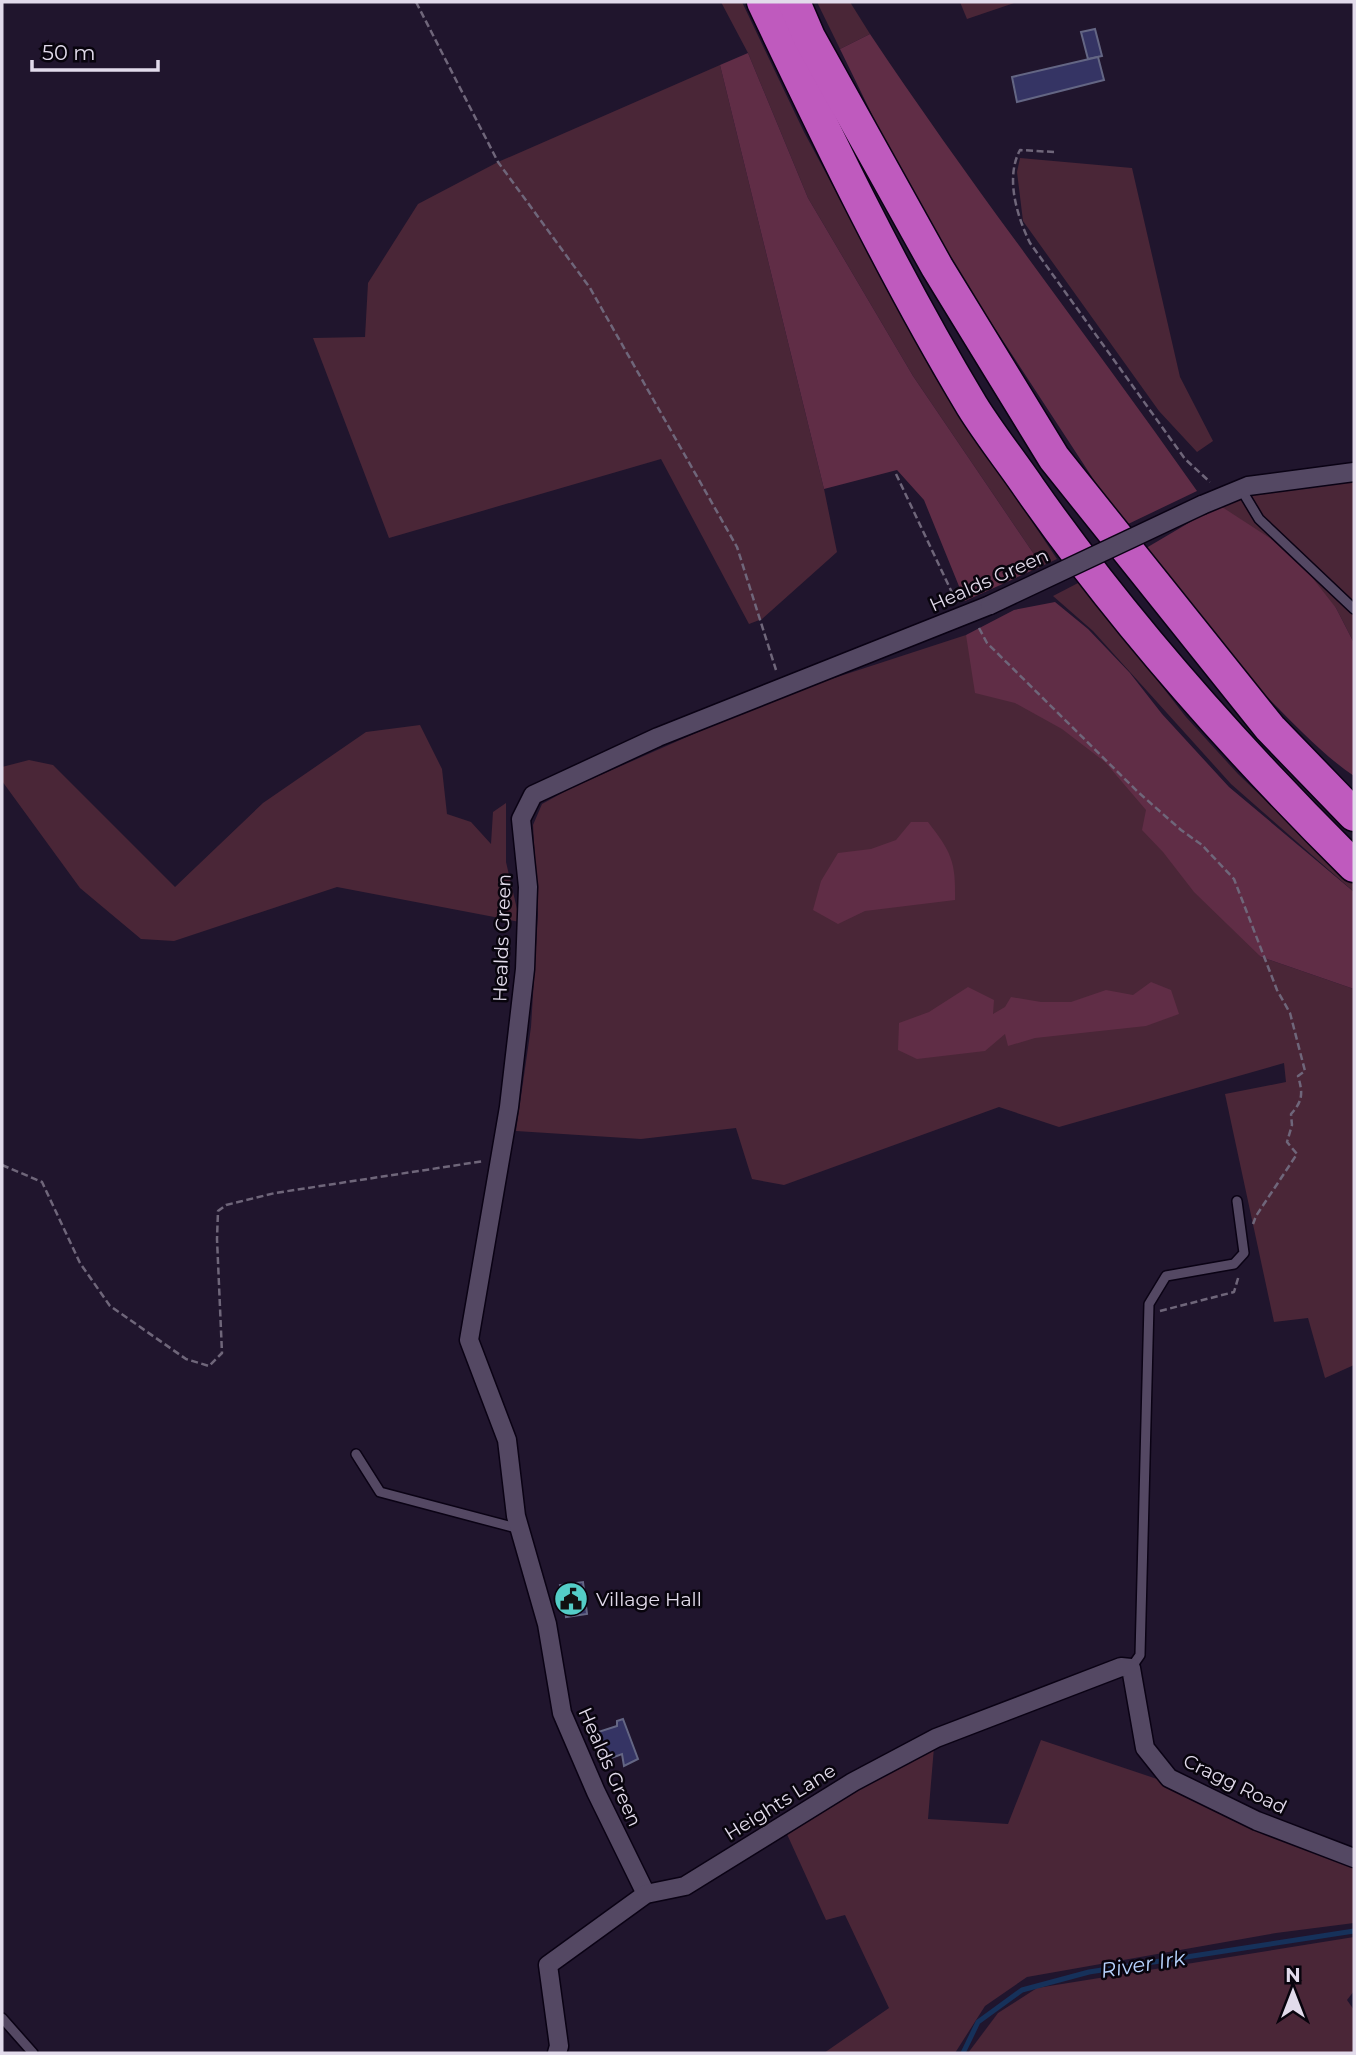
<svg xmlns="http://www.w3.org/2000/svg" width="1356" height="2055" font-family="Montserrat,sans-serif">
<rect width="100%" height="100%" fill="#20152d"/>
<!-- green -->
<g fill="#4a2637">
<path d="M721 2H742L804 132 933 374 1057 559 1042 566 913 376 808 198 748 53Z"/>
<path d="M817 2H850L870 34 840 49Z"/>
<path d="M960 2H1017L967 19Z"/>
<path d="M720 65 824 489 837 552 762 619 749 624 661 459 389 538 313 338 365 337 368 283 418 204 498 162Z"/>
<path d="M1020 158 1132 168 1180 377 1213 441 1197 452 1159 411 1023 221 1017 172Z"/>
<path d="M1354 478V643L1336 608 1219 505 1263 491Z"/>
<path d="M1080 582 1186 717 1238 774 1354 885V892L1231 784 1093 631 1053 596Z"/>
<path d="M966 635 1143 784 1261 957 1354 989V1365L1325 1378 1308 1318 1274 1322 1225 1094 1286 1082 1284 1063 1059 1127 999 1107 784 1185 752 1179 736 1128 641 1139 516 1131 531 1027 538 914 533 825 542 804 571 788 782 695Z"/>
<path d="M420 725 442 769 447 814 471 822 491 844 493 812 506 803V862L520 922 337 887 174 941 141 939 80 888 2 781V767L29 760 53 765 175 887 263 803 366 732Z"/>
<path d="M1041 1740 1160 1780 1354 1866V1923L1276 1933 1027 1977 985 2006 955 2053H824L889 2008 845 1915 826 1920 786 1832 934 1747 928 1819 1008 1824Z"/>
<path d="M1354 1937V1991L1347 2000 1354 2010V2053H968L998 2013 1037 1988Z"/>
</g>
<!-- forest -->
<g fill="#602d46">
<path d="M870 34C974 190 1089 337 1197 491L1124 526 922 217 840 49Z"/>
<path d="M748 53 808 198 913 376 1042 566 965 601 924 500 897 470 824 489 720 65Z"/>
<path d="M1219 505 1293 553 1336 608 1354 643V776C1323 755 1297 727 1271 701 1224 653 1181 603 1136 554Z"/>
<path d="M1055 602 1088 629 1130 673 1162 714 1229 787 1354 892V989L1261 957 1194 892 1163 852 1142 830 1146 810 1105 762 1062 729 1015 703 975 693 966 635 1014 610Z"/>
<path d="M911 822H928C951 852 956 861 955 900L865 911 838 924 813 910 821 881 838 853 871 849 896 840Z"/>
<path d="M1151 982 1171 990 1179 1014 1146 1026 1035 1038 1008 1046 1005 1034 985 1051 917 1059 898 1050 899 1023 929 1012 968 987 994 1000 993 1014 1005 1007 1011 997 1041 1002H1071L1106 990 1133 995Z"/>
</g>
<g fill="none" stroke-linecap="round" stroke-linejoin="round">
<!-- stream -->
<path stroke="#16315a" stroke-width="5" d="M963 2053 978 2022 1022 1990 1089 1972 1354 1931"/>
</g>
<!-- building -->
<g fill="#353464" stroke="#646684" stroke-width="2">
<path d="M1095 29 1102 56 1088 59 1081 32Z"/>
<path d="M1098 57 1104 80 1017 102 1012 77Z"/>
<path d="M583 1582 587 1614 566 1617 565 1607H558L556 1594 562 1593 560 1585Z"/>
<path d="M623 1719 638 1759 624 1766 622 1754 606 1760 595 1733 617 1726V1721Z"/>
</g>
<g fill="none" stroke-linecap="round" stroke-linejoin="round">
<!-- service casing -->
<g stroke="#0a0214" stroke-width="12">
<g id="service">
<path d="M1241 489 1259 519 1354 609"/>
<path d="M356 1454 380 1492 520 1529"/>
<path d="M1131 1668 1140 1655 1149 1304 1166 1276 1234 1264 1244 1253 1237 1201"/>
<path d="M2 2018 33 2053"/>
</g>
</g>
<!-- minor casing -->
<g stroke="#0a0214" stroke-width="21">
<g id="minor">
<path d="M1202 505 1248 486 1354 472"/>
<path d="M646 1894 596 1792 562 1713 547 1624 516 1516 507 1440 469 1340 509 1107 525 969 528 887 521 819 533 795 658 737 990 605"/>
<path d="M557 2053 559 2046 548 1965 646 1894 685 1886 853 1782 936 1738 1121 1667 1131 1668 1145 1748 1169 1778 1257 1821 1354 1858"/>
</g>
</g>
<!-- motorway casing -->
<g stroke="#0a0214" stroke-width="35">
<g id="motorway">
<path d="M763 2C828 139 894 276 972 406 990 435 1011 461 1030 489 1126 626 1236 749 1354 866"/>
<path d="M794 2 809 37 937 267 1054 458 1270 728 1354 815"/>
</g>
</g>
<!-- path -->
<g stroke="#6f667a" stroke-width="2.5" stroke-dasharray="7 3.5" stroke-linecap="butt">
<path d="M416 2 498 162 590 288 737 547 776 670"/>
<path d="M1054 152 1020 150C1005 178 1017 216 1030 243L1185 459 1210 482"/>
<path d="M896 474 956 601"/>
<path d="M979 628 987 643 1138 792 1181 830 1202 845 1234 879 1277 990 1290 1013 1305 1071 1298 1076C1303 1093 1303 1101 1291 1114L1292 1125 1287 1142 1297 1154 1256 1216 1253 1224"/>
<path d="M2 1165 42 1182 80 1263 110 1306 186 1359 209 1366 222 1353 217 1239 218 1211 226 1205 275 1193 484 1161"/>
<path d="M1160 1311 1234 1292 1239 1275"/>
</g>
<!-- service -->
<use href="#service" stroke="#544863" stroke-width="9"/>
<!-- minor -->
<use href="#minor" stroke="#544863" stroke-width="18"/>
<!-- motorway -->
<use href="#motorway" stroke="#bf5abe" stroke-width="32"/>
<!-- minor-bridge casing -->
<g stroke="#0a0214" stroke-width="21" stroke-linecap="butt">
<path id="minor-bridge" d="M990 605 1202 505"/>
</g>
<!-- minor-bridge -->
<use href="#minor-bridge" stroke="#544863" stroke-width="18"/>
</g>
<!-- icons -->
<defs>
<g id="civic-disc" transform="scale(1.75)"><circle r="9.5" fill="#54cdc7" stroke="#08040d"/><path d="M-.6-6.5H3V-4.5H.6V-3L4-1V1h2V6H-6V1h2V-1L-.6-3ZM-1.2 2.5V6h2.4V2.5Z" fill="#111"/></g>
</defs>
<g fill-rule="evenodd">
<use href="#civic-disc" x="571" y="1599"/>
</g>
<g text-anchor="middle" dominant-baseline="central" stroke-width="5" stroke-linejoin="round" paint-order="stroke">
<!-- street labels -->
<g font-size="19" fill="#e2dbeb" stroke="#08040d">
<text transform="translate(989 580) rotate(-24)">Healds Green</text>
<text transform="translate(502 938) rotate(-88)">Healds Green</text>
<text transform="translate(610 1767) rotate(66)">Healds Green</text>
<text transform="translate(1235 1784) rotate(26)">Cragg Road</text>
<text transform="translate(780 1802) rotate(-32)">Heights Lane</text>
</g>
<!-- poi labels -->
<g font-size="19" fill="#e2dbeb" stroke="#08040d" text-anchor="start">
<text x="596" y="1599">Village Hall</text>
</g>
<!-- water labels -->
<g font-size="21" font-style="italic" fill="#b7d3fe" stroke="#08040d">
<text transform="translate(1143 1964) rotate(-9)">River Irk</text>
</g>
</g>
<!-- border -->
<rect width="1356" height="2055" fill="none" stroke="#e2dbeb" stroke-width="7"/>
<!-- north arrow -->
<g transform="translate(1293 1992)" stroke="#08040d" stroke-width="5" paint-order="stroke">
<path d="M0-5L12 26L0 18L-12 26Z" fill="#e2dbeb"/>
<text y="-10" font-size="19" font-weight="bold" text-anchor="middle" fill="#e2dbeb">N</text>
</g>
<!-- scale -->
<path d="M32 60v10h126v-10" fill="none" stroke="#e2dbeb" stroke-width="3.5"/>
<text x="42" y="60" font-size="21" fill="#e2dbeb" stroke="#08040d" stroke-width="5" paint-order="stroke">50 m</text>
</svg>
